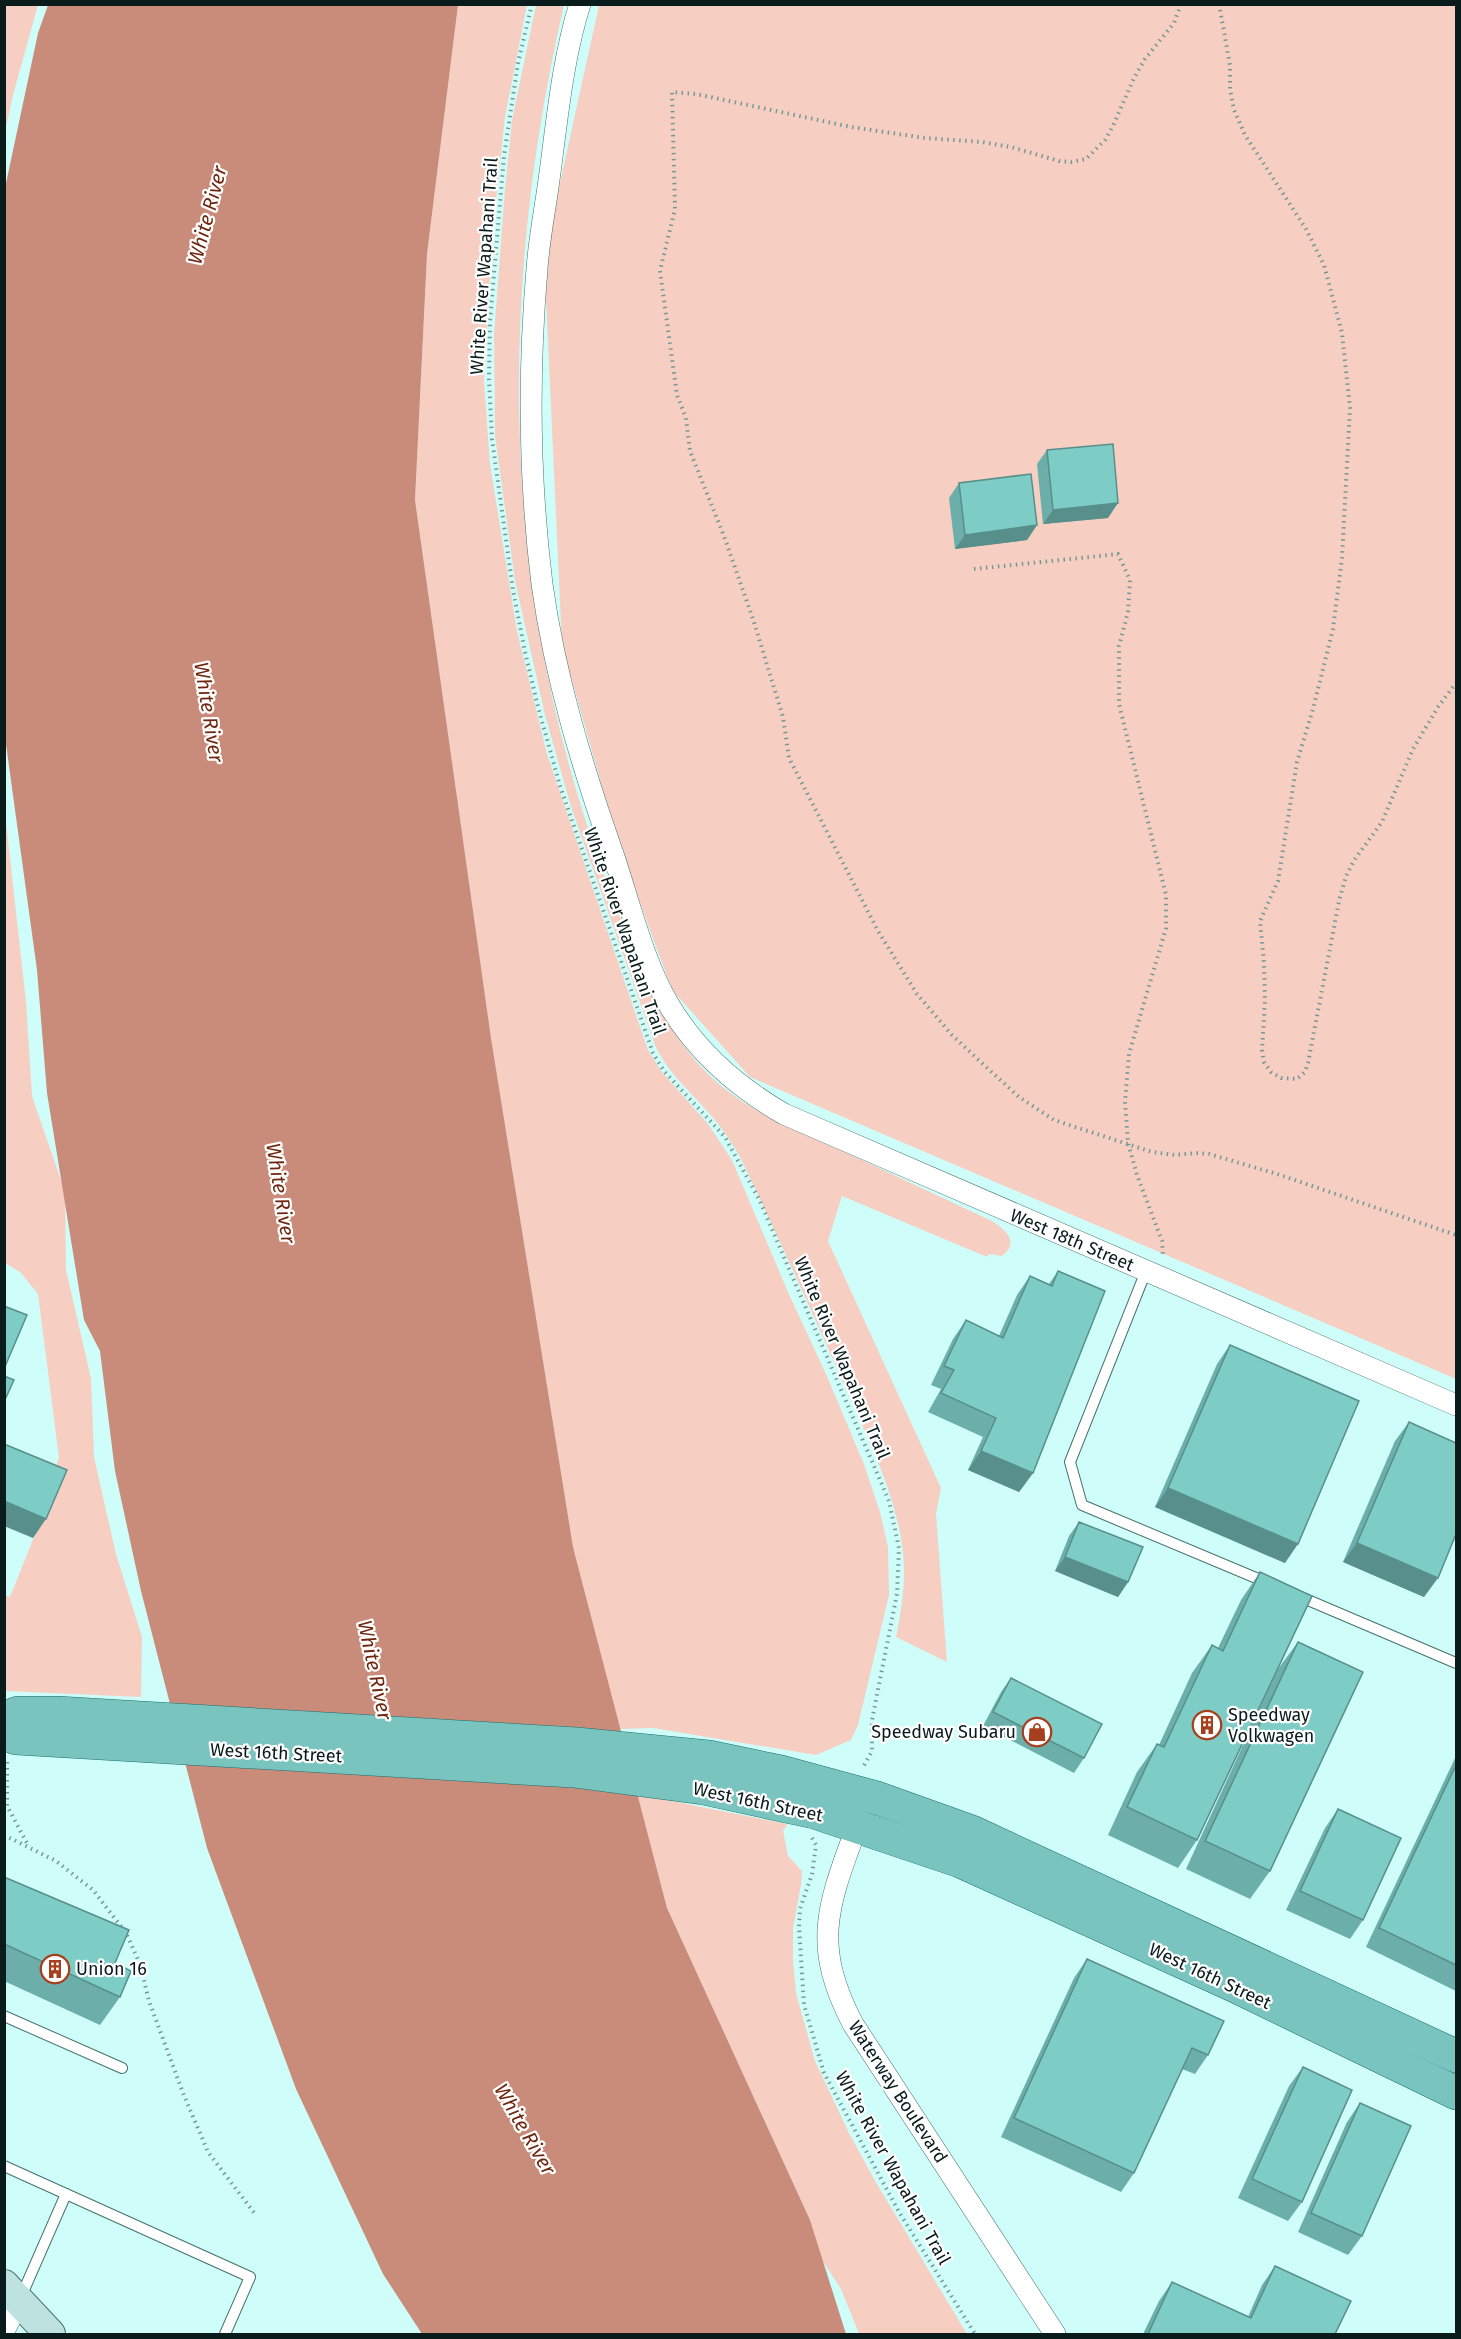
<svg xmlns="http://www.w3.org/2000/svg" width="1461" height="2339" font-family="'Fira Sans',sans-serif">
<rect width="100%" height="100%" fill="#cffefa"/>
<!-- green -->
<g fill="#f7cfc2">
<path d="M5 4 38 5 13 95 5 132Z"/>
<path d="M458 5H527L505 117 493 229 484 382 490 464 517 631 547 754 648 1050 662 1072 708 1124 732 1160 788 1292 826 1374 864 1464 880 1512 888 1547 889 1595 858 1725 851 1740 816 1755 653 1728 620 1729 573 1547 491 1038 415 500 427 254Z"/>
<path d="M536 5H564C495 304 501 607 612 896 637 959 658 1023 706 1072 745 1111 799 1132 849 1154 897 1176 944 1199 992 1221 1006 1230 1020 1242 1002 1256L989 1254 987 1257 842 1196 828 1241 941 1488 936 1514 947 1662 896 1637C903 1604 907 1571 901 1538 891 1482 864 1431 842 1380 809 1305 775 1230 740 1157 730 1140 720 1125 707 1111 688 1089 667 1072 655 1045L571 807 545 715 515 581 495 436 494 334 505 189 512 120Z"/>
<path d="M599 5H1456V1379L750 1077 672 990 617 840 562 645 544 256Z"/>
<path d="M4 804 26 1002 32 1096 65 1192 66 1270 91 1378 94 1457 116 1554 142 1637 141 1697 5 1691V1595L10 1597 53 1489 50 1480 59 1458 38 1294 20 1272 5 1263Z"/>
<path d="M637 1794 787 1824V1826L783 1830 788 1856 802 1871 801 1885 793 1928V1959L796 1993 815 2061 849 2133 874 2179 967 2334H859L841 2289 822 2260 810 2220 667 1908Z"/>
</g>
<!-- water -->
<path fill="#c98c7a" d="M48 5H458L427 254 415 500 491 1038 573 1547 667 1908 810 2220 846 2334H422L383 2274 296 2089 207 1848 141 1591 115 1471 100 1351 84 1320 47 1093 37 970 5 737V188L38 33Z"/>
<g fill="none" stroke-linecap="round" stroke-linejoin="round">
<!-- lane casing -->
<g stroke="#45716d" stroke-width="12">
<g id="lane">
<path d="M1146 1271 1070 1462 1082 1505 1268 1583"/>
<path d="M1296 1595 1456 1663"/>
<path d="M4 2016 122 2068"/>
<path d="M4 2166 250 2277 225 2334"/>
<path d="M20 2299 66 2194"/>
</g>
</g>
<!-- street casing -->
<g stroke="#45716d" stroke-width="22">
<g id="street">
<path d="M580 4C562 61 557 122 549 180 545 210 539 239 537 269 528 374 529 479 542 584 555 677 582 766 613 854 629 901 644 964 669 1005 697 1052 737 1087 784 1114L1456 1405"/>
<path d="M857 1826C828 1905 811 1944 853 2024L1055 2334"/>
<path d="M4 2331 20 2300"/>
</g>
</g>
<!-- secondary casing -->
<g stroke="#45716d" stroke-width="32">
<path id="secondary" d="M4 2285 50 2334"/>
</g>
<!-- primary casing -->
<g stroke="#19706b" stroke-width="34">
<g id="primary">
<path d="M4 1718 18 1713H58L576 1744 709 1757 781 1772 877 1798 972 1832 1456 2056"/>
<path d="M4 1733 16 1738 574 1771 703 1788 814 1812 960 1861 1233 1985 1456 2093"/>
</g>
</g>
<!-- path -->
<g stroke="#769895" stroke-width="4" stroke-dasharray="1.5 4.5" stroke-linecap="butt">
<path d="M532 4 518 63 504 156 490 321 489 380 492 439 513 590 525 652 538 707 560 786 653 1053 664 1071 725 1137 759 1199 889 1501 899 1548 897 1594 872 1720V1751L862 1769"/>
<path d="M1181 4 1174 23 1145 59 1134 78 1113 126 1105 140 1086 159 1071 162 1059 161 1011 147 982 142 925 138 851 127 696 94 672 92 675 209 660 271 677 395 686 418 690 451 724 536 753 619 783 717 789 758 878 931 917 994 952 1035 984 1065 1019 1097 1054 1120 1152 1152 1175 1155 1196 1153 1209 1154 1277 1174 1456 1235"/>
<path d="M1219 4 1230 65V89L1234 110 1245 135 1306 229 1324 265 1342 333 1350 408 1342 558 1333 629 1313 709 1297 762 1278 881 1260 921 1264 963 1265 1000 1262 1050 1264 1062 1271 1072 1281 1078 1297 1079 1305 1072 1308 1063 1339 901 1346 876 1355 859 1382 822 1413 749 1438 707 1456 683"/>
<path d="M974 569 1118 554 1130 580 1128 612 1119 646V704L1166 895V928L1129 1054 1125 1102 1128 1143 1137 1175 1162 1241 1163 1257"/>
<path d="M7 1762V1806L28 1845"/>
<path d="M4 1835 56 1861 93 1890 126 1933 140 1964 149 2001 183 2093 208 2152 255 2214"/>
<path d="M812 1838 816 1845 812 1874 800 1909 799 1927 804 2005 824 2073 899 2212 975 2334"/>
</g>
<!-- lane -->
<use href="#lane" stroke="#fff" stroke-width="10"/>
<!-- street -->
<use href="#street" stroke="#fff" stroke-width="21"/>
<!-- secondary -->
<use href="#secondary" stroke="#bde2e0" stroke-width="30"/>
<!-- primary -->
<use href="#primary" stroke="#7ac4c0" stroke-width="33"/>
</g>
<!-- wall -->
<g fill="#6cafaa">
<path d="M1047 450 1108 518 1043 524 1037 464Z"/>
<path d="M959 483 1037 525 1027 540 955 549 949 498Z"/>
<path d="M1058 1271 1033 1473 1019 1492 968 1470 983 1437 928 1412 941 1389 931 1385 953 1339 966 1320 999 1336 1017 1295 1030 1276 1049 1284Z"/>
<path d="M1230 1345 1285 1563 1155 1507 1217 1364Z"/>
<path d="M1409 1422 1424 1597 1343 1562 1395 1441Z"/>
<path d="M1079 1522 1128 1582 1118 1597 1055 1571 1069 1536Z"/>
<path d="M1260 1572 1197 1840 1178 1868 1108 1835 1137 1772 1157 1744 1159 1745 1192 1673 1212 1645 1218 1648 1241 1600Z"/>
<path d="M1298 1642 1270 1871 1250 1899 1186 1869 1278 1669Z"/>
<path d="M1011 1678 1084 1758 1074 1773 983 1726 1001 1692Z"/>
<path d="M1456 1756V1991L1366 1947Z"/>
<path d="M1338 1809 1363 1920 1350 1939 1286 1910 1325 1828Z"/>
<path d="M4 1877 115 1963 120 1997 100 2025 4 1981Z"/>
<path d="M1087 1959 1208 2055 1195 2074 1182 2069 1134 2173 1121 2192 1001 2137 1074 1978Z"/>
<path d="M1303 2067 1302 2202 1288 2221 1238 2198 1289 2086Z"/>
<path d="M1360 2103 1362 2236 1348 2255 1298 2232 1347 2122Z"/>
<path d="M1275 2266 1335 2334H1143L1159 2301 1172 2282 1248 2317 1262 2285Z"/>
</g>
<!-- shaded-wall -->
<g fill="#588f8b">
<path d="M1118 503 1108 518 1043 524 1053 510Z"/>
<path d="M1037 525 1027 540 955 549 965 535Z"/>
<path d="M981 1451 1033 1473 1019 1492 968 1470Z"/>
<path d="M1168 1488 1298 1544 1285 1563 1155 1507Z"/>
<path d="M4 1501 46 1519 33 1538 4 1526Z"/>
<path d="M1357 1543 1438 1578 1424 1597 1343 1562Z"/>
<path d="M1065 1557 1128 1582 1118 1597 1055 1571Z"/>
</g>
<!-- building -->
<g fill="#7dccc6" stroke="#588f8b" stroke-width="1.5">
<path d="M1113 444 1118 503 1053 510 1047 450Z"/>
<path d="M1031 474 1037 525 965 535 959 483Z"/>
<path d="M1058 1271 1105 1291 1033 1473 981 1451 996 1418 941 1393 954 1370 944 1366 966 1320 1003 1338 1030 1276 1052 1286Z"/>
<path d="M4 1306 27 1315 4 1369Z"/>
<path d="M1230 1345 1359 1401 1298 1544 1168 1488Z"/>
<path d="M4 1376 14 1380 4 1402Z"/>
<path d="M1409 1422 1456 1443V1534L1438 1578 1357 1543Z"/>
<path d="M4 1444 67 1470 46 1519 4 1501Z"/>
<path d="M1079 1522 1143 1547 1128 1582 1065 1557Z"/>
<path d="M1260 1572 1312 1596 1197 1840 1127 1807 1157 1744 1164 1747 1212 1645 1223 1651Z"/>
<path d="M1298 1642 1363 1672 1270 1871 1205 1841Z"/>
<path d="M1011 1678 1102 1724 1084 1758 993 1712Z"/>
<path d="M1456 1765V1965L1379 1928Z"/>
<path d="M1338 1809 1401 1838 1363 1920 1300 1891Z"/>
<path d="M4 1877 129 1930 115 1963 131 1971 120 1997 4 1944Z"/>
<path d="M1087 1959 1224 2021 1208 2055 1192 2048 1134 2173 1014 2118Z"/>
<path d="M1303 2067 1352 2090 1302 2202 1252 2179Z"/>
<path d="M1360 2103 1411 2126 1362 2236 1311 2213Z"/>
<path d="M1275 2266 1351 2301 1335 2334H1148L1172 2282 1251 2318Z"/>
</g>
<!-- icons -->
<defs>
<g id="building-ring" transform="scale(1.5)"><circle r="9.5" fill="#fff" stroke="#a63f1e" stroke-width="1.5"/><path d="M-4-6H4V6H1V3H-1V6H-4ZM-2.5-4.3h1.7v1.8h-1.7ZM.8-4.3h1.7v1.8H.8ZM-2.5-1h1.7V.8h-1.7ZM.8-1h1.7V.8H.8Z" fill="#a63f1e"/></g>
<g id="shop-ring" transform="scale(1.5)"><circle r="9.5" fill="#fff" stroke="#a63f1e" stroke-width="1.5"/><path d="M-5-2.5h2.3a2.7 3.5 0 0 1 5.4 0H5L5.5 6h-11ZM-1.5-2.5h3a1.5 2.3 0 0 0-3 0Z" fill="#a63f1e"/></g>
</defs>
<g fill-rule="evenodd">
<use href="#building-ring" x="1207" y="1725"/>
<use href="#shop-ring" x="1037" y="1732"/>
<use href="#building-ring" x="55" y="1969"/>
</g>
<g text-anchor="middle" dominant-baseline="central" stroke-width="4.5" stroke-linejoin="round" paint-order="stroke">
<!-- street labels -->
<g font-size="18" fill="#091b1a" stroke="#fff">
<text transform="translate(484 266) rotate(-86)">White River Wapahani Trail</text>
<text transform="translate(625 931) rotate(71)">White River Wapahani Trail</text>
<text transform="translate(1072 1240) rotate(23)">West 18th Street</text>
<text transform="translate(842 1358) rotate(67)">White River Wapahani Trail</text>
<text transform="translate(276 1753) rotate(3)">West 16th Street</text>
<text transform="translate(758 1802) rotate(12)">West 16th Street</text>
<text transform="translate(1210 1976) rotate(25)">West 16th Street</text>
<text transform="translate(898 2092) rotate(57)">Waterway Boulevard</text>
<text transform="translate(893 2168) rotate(61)">White River Wapahani Trail</text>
</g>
<!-- poi labels -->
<g font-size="18" fill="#091b1a" stroke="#fff" text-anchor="start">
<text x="1228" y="1715">Speedway<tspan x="1228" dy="21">Volkwagen</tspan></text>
<text x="1016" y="1732" text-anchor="end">Speedway Subaru</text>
<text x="76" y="1969">Union 16</text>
</g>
<!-- water labels -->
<g font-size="20" font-style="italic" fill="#6f260e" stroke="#fff">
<text transform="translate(207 215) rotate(-75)">White River</text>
<text transform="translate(209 712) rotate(81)">White River</text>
<text transform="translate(281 1193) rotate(81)">White River</text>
<text transform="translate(375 1670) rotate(78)">White River</text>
<text transform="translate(525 2129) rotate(60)">White River</text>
</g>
</g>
<!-- border -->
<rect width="1461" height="2339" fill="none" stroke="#091b1a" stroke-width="12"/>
</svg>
